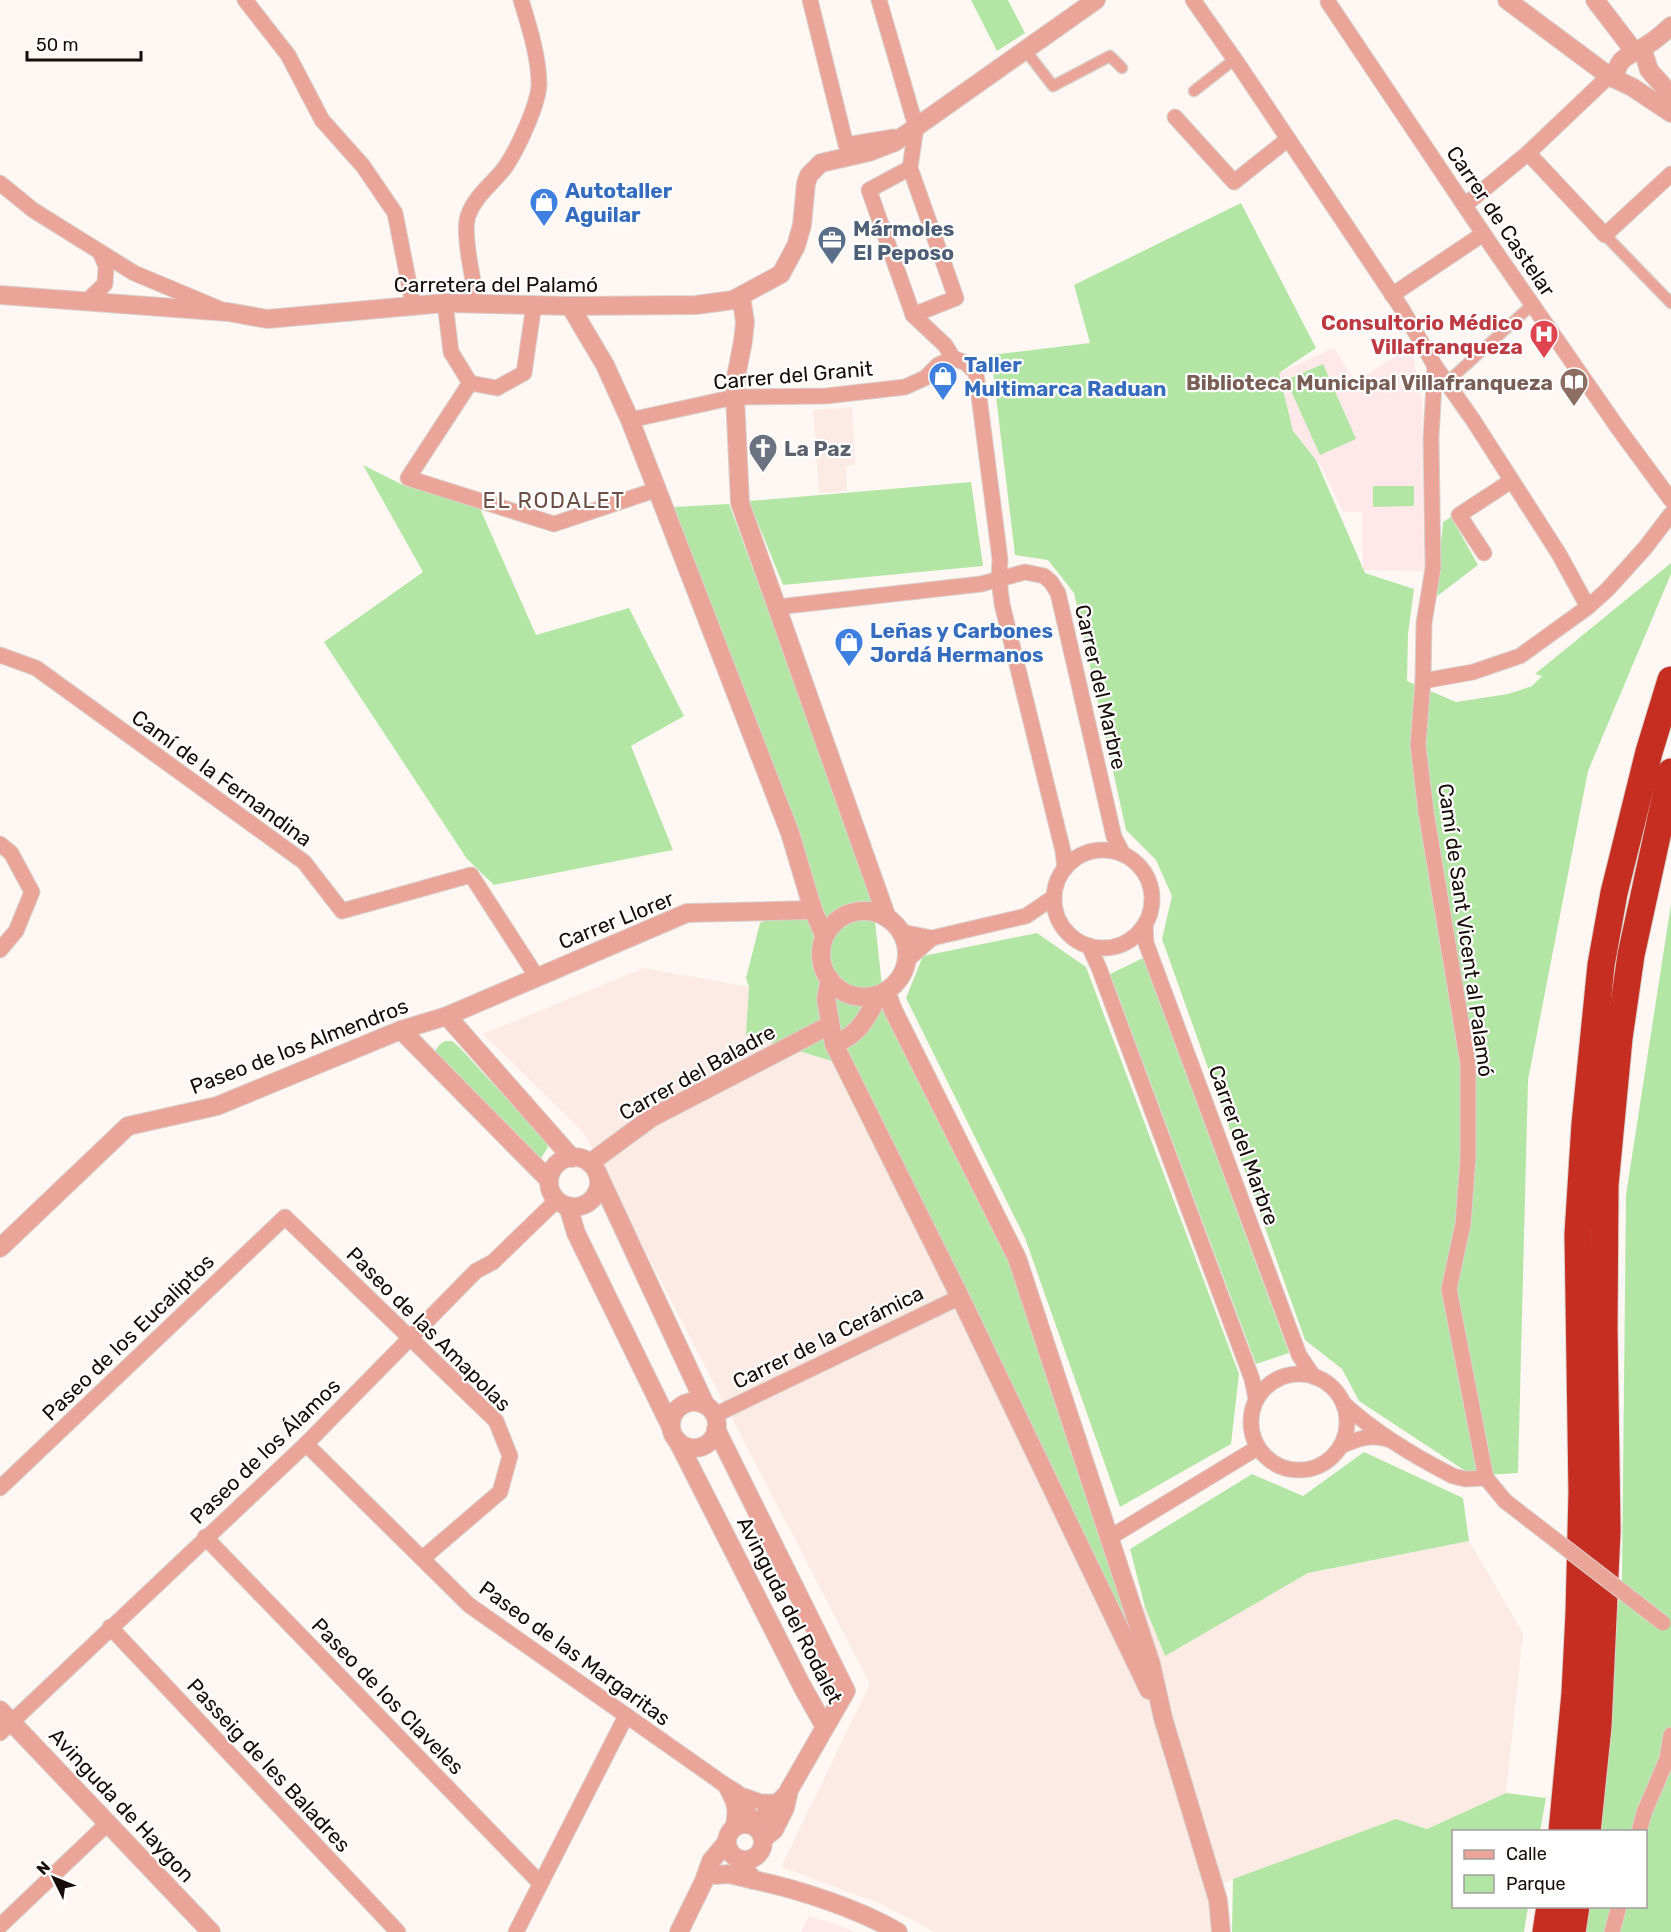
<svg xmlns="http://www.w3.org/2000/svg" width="1671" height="1932" font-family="Rubik,sans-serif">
<rect width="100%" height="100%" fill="#fef7f4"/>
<!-- built -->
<g fill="#fcebe5">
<path d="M852 407 855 465 846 466 847 491 819 493 813 410Z"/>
<path d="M644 968 749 987 747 1035 835 1062 1126 1618 1145 1607 1164 1655 1308 1573 1469 1541 1523 1633 1506 1793 1427 1829 1396 1819 1208 1889 1211 1932H935L879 1903 781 1867 870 1684 584 1133 483 1034Z"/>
</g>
<!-- education -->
<g fill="#fee8e9">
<path d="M1411 346 1422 402 1424 571 1363 570 1362 512H1343L1321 466 1293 431 1279 373 1334 348 1352 377 1360 379Z"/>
<path d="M809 1916 843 1927 855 1932H801Z"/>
</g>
<!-- green -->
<g fill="#b3e6a4">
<path d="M971 0H1008L1025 33 997 51Z"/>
<path d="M1241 203 1316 348 1279 373 1293 431 1316 460 1365 573 1414 589 1408 634 1407 681 1456 702 1508 694 1532 686 1542 676 1535 674 1671 563V574L1588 771 1528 1080 1518 1473 1473 1476 1359 1401 1342 1369 1305 1340 1162 939 1172 896 1156 860 1126 830 1074 593 1048 560 1015 555 991 355 1090 343 1074 285Z"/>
<path d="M1323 364 1356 439 1320 455 1286 380Z"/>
<path d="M363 465 405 486 478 504 536 635 629 608 684 716 631 746 673 850 494 885 467 859 324 642 423 572Z"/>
<path d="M971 482 983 566 783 585 749 501Z"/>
<path d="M1373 486H1414V506L1373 507Z"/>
<path d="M729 504 872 893 885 1014 1015 1265 1126 1619 835 1062 746 1035 749 987 746 978 760 923 815 898 674 507Z"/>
<path d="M1451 517 1478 565 1436 597 1443 522Z"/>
<path d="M1671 904V1932H1572L1575 1907 1646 1906V1832L1586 1831 1622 1578 1626 1195Z"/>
<path d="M1037 933 1086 967 1239 1374 1231 1444 1120 1507 1025 1238 906 998 923 956Z"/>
<path d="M1143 958 1289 1353 1256 1364 1110 974Z"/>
<path d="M445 1041H452L460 1048 544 1139 548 1147 540 1160 434 1053 439 1045Z"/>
<path d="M1364 1452 1463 1498 1469 1541 1308 1573 1165 1656 1145 1607 1130 1549 1252 1474 1303 1496Z"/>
<path d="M1506 1793 1546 1798 1540 1831 1454 1832V1906L1528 1907 1524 1932H1232L1233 1879 1396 1819 1427 1829Z"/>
</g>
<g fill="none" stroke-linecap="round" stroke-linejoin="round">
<!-- pedestrian casing -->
<g stroke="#d9d2ce" stroke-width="13">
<g id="pedestrian">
<path d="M1026 51 1053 86 1110 56 1122 68"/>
<path d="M1194 91 1235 59"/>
<path d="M1605 235 1671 303"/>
<path d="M1455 375 1533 304"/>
</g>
</g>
<!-- minor casing -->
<g stroke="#d9d2ce" stroke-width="17">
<g id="minor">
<path d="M245 0 288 55 322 120 363 166 395 213 413 304"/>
<path d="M810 0 846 145 894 137"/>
<path d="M879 0 916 127 910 168 869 190 913 315 945 345 953 358"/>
<path d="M1193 0 1238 64 1402 309 1435 366 1473 420 1559 554 1588 607"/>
<path d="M1328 2 1493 248 1618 428 1671 500"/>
<path d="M1175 117 1234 182 1288 139"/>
<path d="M1528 153 1605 235 1671 174"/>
<path d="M910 168 956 298 913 315"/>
<path d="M0 183 33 210 134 273 220 309"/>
<path d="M1465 205 1528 153 1609 76"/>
<path d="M1392 295 1483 234"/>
<path d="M86 302 105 284 106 266 100 252"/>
<path d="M445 303 451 352 470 383 497 388 524 373 534 304"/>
<path d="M477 303C474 282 462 234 468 216 475 195 494 183 506 166 518 148 538 105 539 85 539 57 529 26 521 0"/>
<path d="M953 358 966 363 976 373 1000 559 999 580 1002 604 1063 851 1065 868"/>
<path d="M1435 366 1431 438 1433 568 1424 623 1423 681 1418 745 1426 812 1468 1064V1158L1463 1224 1449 1289 1486 1478 1505 1501"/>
<path d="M470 383 408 478 554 524 658 489"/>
<path d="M630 420 735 397 826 396 905 387 925 378 938 365 953 358"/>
<path d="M1484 553 1459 515 1511 481"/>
<path d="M777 607 981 584 1025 572 1044 576 1051 582 1058 593 1114 837 1123 854"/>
<path d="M0 655 36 668 304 862 342 911 471 875 537 977"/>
<path d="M1423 681 1473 672 1520 656 1588 607 1607 590 1645 548 1671 514"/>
<path d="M0 844 11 853 32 892 16 931 0 950"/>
<circle cx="1103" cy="899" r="49"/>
<path d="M1145 924 1146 943 1299 1355 1314 1377"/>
<path d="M902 932 932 938 1026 916 1054 897"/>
<path d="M1089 946 1099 968 1252 1379 1256 1399"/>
<path d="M907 960 932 938"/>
<circle cx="1299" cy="1422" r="48"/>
<path d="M1343 1403C1375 1433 1414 1456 1453 1476L1465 1479 1486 1478"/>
<path d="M715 1415 960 1297"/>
<path d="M306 1444 469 1605 725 1785C746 1797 748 1799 749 1824"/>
<path d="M1341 1446C1357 1439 1370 1434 1387 1439"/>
<path d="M0 1488 285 1217 496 1421 510 1456 500 1492 423 1558"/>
<path d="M205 1537 540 1883"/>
<path d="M1109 1538 1257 1448"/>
<path d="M110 1627 398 1932"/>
<path d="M0 1733 306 1444 476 1271 493 1262 557 1200"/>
<path d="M725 1785C735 1803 737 1808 733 1828"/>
<path d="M744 1796 761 1802H778"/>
<path d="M1639 1832 1644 1813 1667 1759 1671 1735"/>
<path d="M0 1926 108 1823"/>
<path d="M516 1932 626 1716"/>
<path d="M1612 1932 1619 1906"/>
</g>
</g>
<!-- tertiary casing -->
<g stroke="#d9d2ce" stroke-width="20">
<g id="tertiary">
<path d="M1507 0 1609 76 1632 87 1671 113"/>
<path d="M1595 0 1634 51"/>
<path d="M1634 51 1640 52 1645 57 1649 70 1671 95"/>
<path d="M1615 79C1617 55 1631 56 1647 45 1656 40 1663 33 1671 26"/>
<path d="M0 295 228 312 267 319 445 303 570 306 696 305 733 300 781 274 796 246 802 225 806 183 809 175 821 163 869 152 895 142 1096 0"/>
<path d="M741 296 745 322 743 341 736 377 735 397 740 503 887 918"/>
<path d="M570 306 605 365 630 420 790 833 813 910 824 935"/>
<circle cx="864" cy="954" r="43"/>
<path d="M830 979 826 999 834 1044 960 1297 1149 1690"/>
<path d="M886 991 893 1010 1017 1258 1151 1664 1163 1718 1218 1900 1221 1932"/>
<path d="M447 1016 572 1158"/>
<path d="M401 1030 549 1180"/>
<path d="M834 1044C861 1034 866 1018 879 995"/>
<circle cx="574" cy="1182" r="25"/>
<path d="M590 1163 651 1118 830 1025"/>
<path d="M597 1172 705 1404"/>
<path d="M568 1206 576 1233 671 1427"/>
<path d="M0 1248 128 1126 217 1106 401 1030 447 1016 687 913 813 910"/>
<circle cx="694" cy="1425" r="23"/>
<path d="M716 1429 846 1691 789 1790 785 1808 774 1830 763 1839"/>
<path d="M677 1440 802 1686 825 1727"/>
<path d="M0 1710 211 1932"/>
<circle cx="745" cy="1842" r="18"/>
<path d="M754 1826 786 1795"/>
<path d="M742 1860 744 1869 754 1880C798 1889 859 1909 898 1932"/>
<path d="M716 1875 729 1874 754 1880"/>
<path d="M679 1932 704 1881 711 1861 727 1842"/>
</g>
</g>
<!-- motorway casing -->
<g stroke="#d9d2ce" stroke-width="29">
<g id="motorway">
<path d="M1562 1832 1575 1693 1579 1614 1582 1492 1578 1234 1585 1124 1601 965 1614 893 1649 752 1671 680"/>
<path d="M1587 1832 1598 1726 1607 1531 1604 1329 1605 1185 1619 1038 1631 955 1671 772"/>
<path d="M1546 1932 1550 1906"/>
<path d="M1572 1932 1576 1906"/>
</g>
</g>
<!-- pedestrian -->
<use href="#pedestrian" stroke="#eaa498" stroke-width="10"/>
<!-- minor -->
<use href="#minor" stroke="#eaa498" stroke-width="15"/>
<!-- tertiary -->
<use href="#tertiary" stroke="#eaa498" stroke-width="18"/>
<!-- motorway -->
<use href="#motorway" stroke="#c62e22" stroke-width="27"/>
<!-- minor-bridge casing -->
<g stroke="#d9d2ce" stroke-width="17" stroke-linecap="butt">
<path id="minor-bridge" d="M1505 1501 1663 1623"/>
</g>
<!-- minor-bridge -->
<use href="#minor-bridge" stroke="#eaa498" stroke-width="15"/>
</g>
<!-- icons -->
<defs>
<g id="shop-pin" transform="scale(1.5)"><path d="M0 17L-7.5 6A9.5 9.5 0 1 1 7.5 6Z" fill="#3f7fe0" stroke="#fff"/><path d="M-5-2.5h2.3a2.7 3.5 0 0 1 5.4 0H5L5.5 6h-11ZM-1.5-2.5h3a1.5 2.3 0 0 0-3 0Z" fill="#fff"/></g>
<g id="office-pin" transform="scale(1.5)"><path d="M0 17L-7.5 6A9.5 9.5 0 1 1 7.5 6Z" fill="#5c6f8a" stroke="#fff"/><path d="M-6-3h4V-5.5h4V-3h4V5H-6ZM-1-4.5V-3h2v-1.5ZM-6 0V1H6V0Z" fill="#fff"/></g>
<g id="hospital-pin" transform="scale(1.5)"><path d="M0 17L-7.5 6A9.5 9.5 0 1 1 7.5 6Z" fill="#e0444e" stroke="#fff"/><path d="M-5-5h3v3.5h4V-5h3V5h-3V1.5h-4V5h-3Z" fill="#fff"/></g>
<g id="library-pin" transform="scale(1.5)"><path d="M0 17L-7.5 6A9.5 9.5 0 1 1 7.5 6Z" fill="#8d6e63" stroke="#fff"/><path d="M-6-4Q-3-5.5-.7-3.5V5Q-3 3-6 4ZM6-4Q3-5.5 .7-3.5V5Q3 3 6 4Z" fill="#fff"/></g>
<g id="church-pin" transform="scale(1.5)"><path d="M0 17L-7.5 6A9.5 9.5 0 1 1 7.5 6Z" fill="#6b7280" stroke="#fff"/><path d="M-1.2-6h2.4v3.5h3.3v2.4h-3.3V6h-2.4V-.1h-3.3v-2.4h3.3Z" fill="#fff"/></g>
</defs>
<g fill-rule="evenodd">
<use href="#shop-pin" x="544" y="202"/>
<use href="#office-pin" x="832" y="240"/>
<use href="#hospital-pin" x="1544" y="334"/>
<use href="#shop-pin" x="943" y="376"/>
<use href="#library-pin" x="1574" y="382"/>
<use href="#church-pin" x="763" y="448"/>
<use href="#shop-pin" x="849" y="642"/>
</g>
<g text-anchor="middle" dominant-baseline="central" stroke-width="4.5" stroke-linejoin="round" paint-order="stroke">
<!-- shop labels -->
<g font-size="21" font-weight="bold" fill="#366cbe" stroke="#fff" text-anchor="start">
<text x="565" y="190">Autotaller<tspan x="565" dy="24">Aguilar</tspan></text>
<text x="964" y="364">Taller<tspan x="964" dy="24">Multimarca Raduan</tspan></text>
<text x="870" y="630">Leñas y Carbones<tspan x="870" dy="24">Jordá Hermanos</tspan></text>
</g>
<!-- street labels -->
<g font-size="21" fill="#180d09" stroke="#fff">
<text transform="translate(1501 221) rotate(56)">Carrer de Castelar</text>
<text x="496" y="284">Carretera del Palamó</text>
<text transform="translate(793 375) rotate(-5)">Carrer del Granit</text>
<text transform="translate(1101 687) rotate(77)">Carrer del Marbre</text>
<text transform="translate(222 778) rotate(36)">Camí de la Fernandina</text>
<text transform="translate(616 920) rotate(-22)">Carrer Llorer</text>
<text transform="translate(1466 930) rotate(82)">Camí de Sant Vicent al Palamó</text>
<text transform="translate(299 1046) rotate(-21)">Paseo de los Almendros</text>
<text transform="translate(697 1072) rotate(-29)">Carrer del Baladre</text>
<text transform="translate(1244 1145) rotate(70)">Carrer del Marbre</text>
<text transform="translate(429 1329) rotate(45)">Paseo de las Amapolas</text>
<text transform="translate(128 1337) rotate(-44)">Paseo de los Eucaliptos</text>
<text transform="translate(828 1337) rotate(-26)">Carrer de la Cerámica</text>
<text transform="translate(265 1451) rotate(-44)">Paseo de los Álamos</text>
<text transform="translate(790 1610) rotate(63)">Avinguda del Rodalet</text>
<text transform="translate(575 1653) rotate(36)">Paseo de las Margaritas</text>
<text transform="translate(388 1696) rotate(46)">Paseo de los Claveles</text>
<text transform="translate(269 1765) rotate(47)">Passeig de les Baladres</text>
<text transform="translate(122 1805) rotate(47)">Avinguda de Haygon</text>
</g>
<!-- service labels -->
<g font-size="21" font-weight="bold" fill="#4e5e75" stroke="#fff" text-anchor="start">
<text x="853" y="228">Mármoles<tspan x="853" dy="24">El Peposo</tspan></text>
</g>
<!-- health labels -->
<g font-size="21" font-weight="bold" fill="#be3a42" stroke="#fff" text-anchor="end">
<text x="1523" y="322">Consultorio Médico<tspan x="1523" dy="24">Villafranqueza</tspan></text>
</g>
<!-- education labels -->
<g font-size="21" font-weight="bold" fill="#785e54" stroke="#fff" text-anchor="end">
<text x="1553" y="382">Biblioteca Municipal Villafranqueza</text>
</g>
<!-- worship labels -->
<g font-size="21" font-weight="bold" fill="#5b616d" stroke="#fff" text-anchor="start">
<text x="784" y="448">La Paz</text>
</g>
<!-- neighbourhood labels -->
<g font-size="22" letter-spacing="1.5" fill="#6c5045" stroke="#fff">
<text x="554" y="500">EL RODALET</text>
</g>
</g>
<!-- legend -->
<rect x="1452" y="1830" width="195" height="78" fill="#ffffff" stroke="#a39e9d" stroke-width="1.5"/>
<rect x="1464" y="1850" width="30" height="9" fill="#eaa498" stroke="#a39e9d" stroke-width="1.5"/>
<text x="1506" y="1860" font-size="18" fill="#180d09">Calle</text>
<rect x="1464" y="1875" width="30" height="18" fill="#b3e6a4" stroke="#a39e9d" stroke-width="1.5"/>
<text x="1506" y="1890" font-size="18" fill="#180d09">Parque</text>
<!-- north arrow -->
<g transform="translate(54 1878) rotate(313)" stroke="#ffffff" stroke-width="4.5" paint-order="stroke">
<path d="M0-4.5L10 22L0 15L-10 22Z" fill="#180d09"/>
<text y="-9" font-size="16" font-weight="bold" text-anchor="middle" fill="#180d09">N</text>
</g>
<!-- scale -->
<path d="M27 51v9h114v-9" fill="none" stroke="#180d09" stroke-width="3"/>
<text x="36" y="51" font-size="18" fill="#180d09" stroke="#ffffff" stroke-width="4.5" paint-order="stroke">50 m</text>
</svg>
